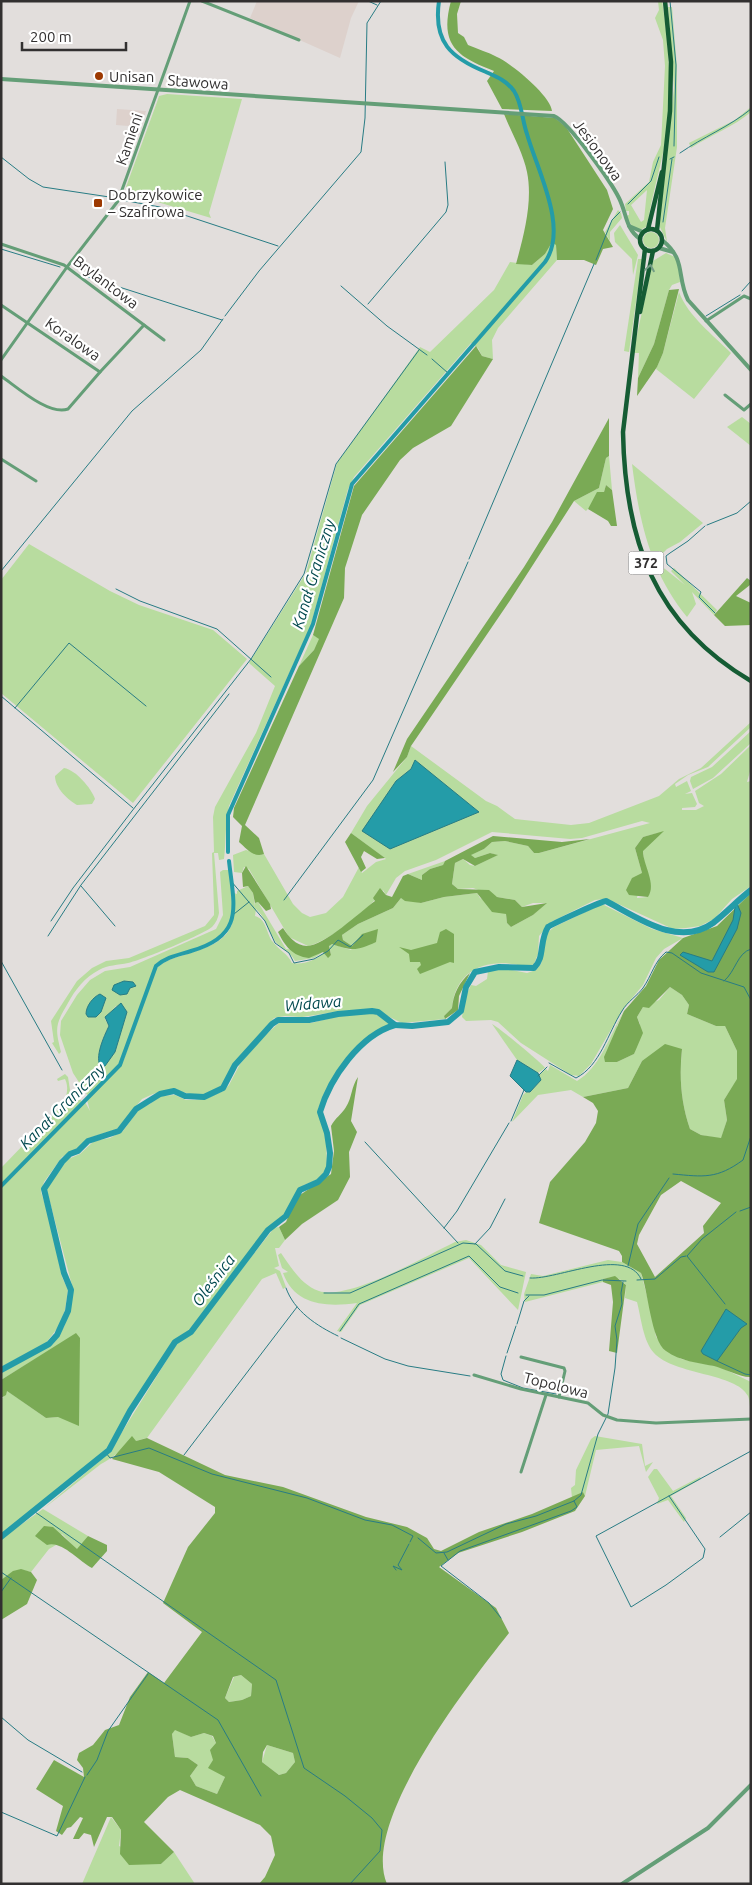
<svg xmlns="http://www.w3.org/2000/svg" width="752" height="1885" font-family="Ubuntu,sans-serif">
<rect width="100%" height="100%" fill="#e2dedc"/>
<!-- built -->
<g fill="#ddd1cc">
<path d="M257 1H359L351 18 340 58 250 18Z"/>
<path d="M117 109 146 111 141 127 116 125Z"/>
</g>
<!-- green -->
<g fill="#b8dc9f" fill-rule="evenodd">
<path d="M658 1H662C670 50 673 105 663 153 658 176 652 197 648 220L646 227 640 230 632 226 626 216 629 215V211H626L625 204 649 182 653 162 661 145 665 66 663 40 655 18 659 10ZM647 190 644 220 641 222 631 205Z"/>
<path d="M668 7H672L677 67V147L665 228 667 242 659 225 674 88Z"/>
<path d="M167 94 242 99 209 213 211 218 134 195 126 187 157 102 159 96Z"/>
<path d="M751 107V112C733 127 711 135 691 148L689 143 735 120Z"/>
<path d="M618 210 621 213 622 218 610 232V241L605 232Z"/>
<path d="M620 225 638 255 633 275 632 259 615 242 614 233Z"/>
<circle cx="651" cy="240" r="8"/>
<path d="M551 241 556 244 557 260 498 328 492 340 493 359 482 356 478 348 471 343 354 477 348 489 311 625 229 806C225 823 226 843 224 859L219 860 218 853H214L219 913C218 918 216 923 212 927 202 935 142 960 128 963 118 965 108 965 99 970 85 977 75 990 68 1003 55 1025 55 1028 61 1052L59 1054 52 1043 54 1042 51 1021 77 981 92 968 106 961 129 958 205 926 214 915V908L212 853 214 852 213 817 215 807 256 733 275 686 249 663 306 573 337 463 420 347 430 352 494 290 510 262 532 265 545 254Z"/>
<path d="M666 253 675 257 679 265 680 282 672 285 669 290 654 344 638 378 639 353H633L653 261Z"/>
<path d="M638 259H642L629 352 624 351Z"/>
<path d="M679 292C688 316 713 335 731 353L694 399 656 369 663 353Z"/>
<path d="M742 417 751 424V446L727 427Z"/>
<path d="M609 456 612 490 606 485 604 492 586 511 574 501 599 488 606 458Z"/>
<path d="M632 464 703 523 680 542 667 549 662 554 660 565 685 585 671 571 674 568 717 610 714 615 692 592 696 604 687 617C650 572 639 520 632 464Z"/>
<path d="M29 544 110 591 139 605 213 630 247 659 133 803 1 693V580Z"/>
<path d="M313 635 320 639 314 650 299 666Z"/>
<path d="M751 722V727L708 767 688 775 675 784 676 787 687 781 691 791 685 794 692 793 697 804 695 807 682 808V810H696L704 806 699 803 695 791 721 774 751 745V768L747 782 751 781V886L732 899 714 919 700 926 686 928 673 929 614 902 604 899 595 900 551 922 539 936 538 954 534 964C527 968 520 965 512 964 480 960 455 974 452 1008L444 1016 445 1019 402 1023 373 1009 342 1011 302 1017 285 1016 274 1018 234 1063 221 1087 206 1094 194 1095 171 1089 153 1094 142 1099 117 1129 89 1138 78 1148 62 1157 44 1182 41 1192 50 1220 62 1277 68 1290 65 1310 59 1326 46 1343 1 1367V1188L85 1102 90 1111 87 1100 123 1062 156 969C164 961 173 958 184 955 222 943 238 937 234 893L237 894V891L248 886 253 893 255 906V903L258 902 286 949 323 952 314 958 295 961C289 950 281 949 275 941 268 930 266 918 256 909L255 916C267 919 266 934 273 942 280 951 287 953 292 963 304 965 315 960 324 953L328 957 331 955 329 945 332 944 351 950 362 934 352 946 343 940 342 935 358 924 393 908 401 898 421 903 444 897 477 893 480 898 506 914 507 923 511 927 533 915 546 903H533L522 907 515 900 497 897 473 888 458 889 452 884 455 863 463 859 470 865 475 866 497 855 490 853 475 858 470 855 484 849 492 842 505 841 528 846 534 853H539L650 823 642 821 582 838 570 839 492 832 436 860 405 871 396 878 386 895 383 890C370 909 330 941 308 946L289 937 249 869 244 867 242 873 234 872 233 855 246 850 260 855 264 854 293 904 302 913 310 917 326 913 343 897 359 867 362 873 376 862 386 859 351 833 367 806 407 757 411 746 486 801 497 806 515 819 571 825 589 823 659 796 679 779 701 768ZM658 833 643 850C643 870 653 876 648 897L637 898 642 873 635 848 643 837Z"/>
<path d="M751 731V743L713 778 693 789 690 781 691 777 712 767Z"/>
<path d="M64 768C76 770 91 788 95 799L92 804 77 805C68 800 55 788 55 776Z"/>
<path d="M445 861 443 865 430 869 422 875V880L408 874Z"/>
<path d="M223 870H229C234 914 239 937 189 951 177 954 168 956 157 963L120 1064 88 1096 73 1073 60 1035 61 1021 77 995 90 980 105 971 130 967 216 929 223 915 220 872ZM116 1006 127 1012 115 1052 98 1060 102 1041 109 1026 105 1019Z"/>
<path d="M602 904 652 929 683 938 664 949 656 958 643 985 623 1009 591 1064 579 1076 571 1075 521 1043 498 1022 491 1020 466 1021 462 1017 465 998 471 985 476 986 487 979 488 971 507 969 527 973 536 970 541 964 547 933 554 927Z"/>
<path d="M670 987 682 995 689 1005 687 1014 716 1026H725L737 1051V1080L724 1100 727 1120 721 1139 701 1135 690 1129C681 1103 679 1077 682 1050L642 1061 628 1088 583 1097 571 1090 538 1095 512 1122 523 1095 526 1092H530L541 1080 538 1076 546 1069 548 1071 550 1065 577 1081C601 1067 610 1034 624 1011L617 1026V1062L634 1054 640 1024 637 1017 643 1007 659 1000Z"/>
<path d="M374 1013 391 1024 358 1046 337 1070 318 1109 326 1135 327 1168 319 1179 304 1185 297 1191 287 1212 268 1229 191 1330 176 1340 138 1396 109 1448 1 1536V1398H3L6 1390 46 1418 58 1417 76 1334 1 1380V1373L53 1344 64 1327 71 1306 73 1289 47 1191V1187L66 1160 80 1154 94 1141 110 1138 123 1131 139 1109 150 1104 160 1096 175 1095 186 1100H195L208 1098 223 1091 229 1085 240 1064 263 1037 280 1022 311 1023 339 1016Z"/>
<path d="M492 1024C497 1026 543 1064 545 1068L538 1073 517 1060Z"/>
<path d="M65 1074 68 1077 70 1090 66 1105 69 1106 74 1091 82 1102 1 1185V1168L63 1104C67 1096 69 1087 65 1079L58 1081 57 1079Z"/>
<path d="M279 1227 285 1240 279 1248H275L279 1266 274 1268 280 1271 286 1287 283 1289 276 1273 262 1279 147 1438C128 1441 117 1456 101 1464L43 1509 88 1536 77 1550 62 1534 52 1543 56 1545 49 1549 31 1572C18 1568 12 1572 1 1580V1539L43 1509 109 1453 178 1342 194 1330 274 1228Z"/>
<path d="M466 1240 481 1245 501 1265 526 1272 518 1310 469 1258 360 1305 341 1332 337 1331 357 1303C327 1307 295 1306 283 1273L288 1272 282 1268 278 1255 281 1253C291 1267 301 1285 319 1291 348 1301 426 1256 455 1242Z"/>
<path d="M608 1260 622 1262 641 1273 653 1319 656 1337 681 1359 720 1367 751 1382V1415C750 1409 750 1401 748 1396 737 1373 674 1375 654 1353 643 1341 641 1317 637 1302L625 1298 626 1285C618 1276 615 1276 603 1279V1282L525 1302 524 1294 531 1274 543 1276Z"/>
<path d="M595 1436 642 1444 645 1466 653 1462 646 1472 639 1446 596 1450 585 1496 583 1492 572 1498 571 1488 575 1485 576 1470 591 1439Z"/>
<path d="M654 1469H657L673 1491 700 1477 701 1479 671 1496 686 1518 684 1522 668 1500 657 1504 659 1498 648 1477Z"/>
<path d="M241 1675 252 1684 251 1696 242 1700 229 1702 225 1698 234 1677Z"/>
<path d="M175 1729 191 1737 204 1733 212 1736 216 1743 213 1753 214 1769 225 1777 217 1794 196 1786 190 1776 198 1765 188 1758 175 1757 172 1734Z"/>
<path d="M267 1745 293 1753 295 1762 286 1773 279 1775 262 1762Z"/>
<path d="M111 1817 121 1830 119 1846 161 1864 174 1852 195 1884H82Z"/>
</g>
<!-- forest -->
<g fill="#7aaa55" fill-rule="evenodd">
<path d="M451 1H461L457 14 458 33 464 37 468 45C477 49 488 52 497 57 511 63 551 96 552 111L502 109 487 81 494 71C457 57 439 45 451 1Z"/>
<path d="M504 114 555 118 566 127 607 190 613 209 603 230 613 247 603 249 596 265 584 260H557L556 245 552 242 545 254 532 265 516 264C524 235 533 201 527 172 523 152 511 132 504 114Z"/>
<path d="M679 289 663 353 657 367 637 396 638 378 654 344 669 290Z"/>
<path d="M476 346 482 356 493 359 451 426 413 448 400 460 362 515 345 568 344 598 245 825 259 838 264 854C253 858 246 848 239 842L242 826 233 817 234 808 299 666 314 650 319 639 313 635 354 486Z"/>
<path d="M609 418V456L606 458 599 488 574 501 511 599 411 746 407 757 393 772 407 739 524 567 552 522Z"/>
<path d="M606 485 612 490 617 526H611L608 521 588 509 597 492H604Z"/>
<path d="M747 578 751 581 750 585 736 596 751 603V625L725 626 714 615Z"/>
<path d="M664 831 643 851C643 865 657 884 648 897L629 895 626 890 632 878 642 873 635 848 643 837Z"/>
<path d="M351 833 385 858 377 859 364 851 361 857 366 868 361 872 345 842Z"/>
<path d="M493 836 562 842 590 839 539 853H534L528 846 505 841 492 842 484 849 471 855 475 858 490 853 498 855 475 866 463 859 455 863 452 884 458 889 489 890 497 897 515 900 522 907 547 903 533 915 511 927 507 923 506 914 492 912 477 893 444 897 421 903 405 901 401 898 393 908 358 924 342 935 343 940 352 946 362 934 378 929 376 942C357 951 352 951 332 944L329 946 331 955 328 958 323 952 309 958C292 956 285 946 278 932L283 928C288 936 296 946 307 946 324 946 360 912 375 901L373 898 380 888 386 895 392 897 403 876 408 874 422 880V875L430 869 443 865 445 861Z"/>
<path d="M246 866 270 904 271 909 266 911 258 902 255 903 256 908 253 893 248 886 243 887 242 873Z"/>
<path d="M751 893V1377C742 1378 725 1369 714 1366 698 1363 680 1361 666 1351 651 1341 648 1289 641 1273L622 1262V1256L619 1251 539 1223 550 1182 585 1142 596 1123 598 1111 593 1103 583 1097 628 1088 642 1061 665 1044 682 1049C679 1077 681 1103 690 1129L701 1135 721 1138 727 1120 724 1100 737 1079V1051L725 1026H716L687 1014 689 1005 682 995 670 987 649 1008 643 1007 637 1017 643 1033 634 1054 617 1062H605L604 1057 624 1011 646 986 659 960 683 938 717 926ZM681 1181 721 1203 703 1226 704 1233 655 1277 637 1244 639 1235 661 1195Z"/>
<path d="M446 929 454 934V963L450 962 420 974 417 969 421 965 420 962H410L409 954 399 947 411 950 437 943 440 932Z"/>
<path d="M470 973 459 996 458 1010 445 1019 444 1016 452 1008C453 995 459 982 470 973Z"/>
<path d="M358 1077 351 1121 357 1132 349 1152 350 1177 338 1200 302 1224 285 1240 279 1227 286 1222 297 1197 331 1174 334 1151 331 1126C335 1118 342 1114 346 1107 352 1098 351 1087 358 1077Z"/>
<path d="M615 1276 626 1285 617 1353 609 1351 613 1302 611 1285 603 1282V1279Z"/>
<path d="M76 1333 80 1338 79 1426 58 1417 46 1418 7 1391 6 1395 1 1398V1380Z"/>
<path d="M132 1436 136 1441 147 1438 225 1475 283 1487 366 1517 407 1527 427 1538 434 1549 441 1551 479 1532 532 1514 583 1492 585 1496 575 1511 522 1532 458 1553 439 1567 496 1608 509 1633C471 1681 360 1821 387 1884H259L265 1877 275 1855 271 1836 260 1825 180 1790 168 1797 144 1822 174 1852 161 1864 129 1865 120 1854 121 1830 112 1817H107L94 1847 91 1835 84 1833 79 1839H73L83 1818 80 1817 71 1827 67 1828 62 1835 56 1831 63 1806 36 1789 54 1760 84 1777 83 1768 77 1760 79 1753 93 1745 105 1730 119 1725 130 1697 148 1672 164 1683 202 1632 163 1603 188 1547 215 1513V1507L159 1472 112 1459ZM241 1675 252 1684 251 1696 242 1700 229 1702 225 1698 233 1677ZM175 1730 191 1737 204 1733 213 1736 216 1743 210 1750 213 1760 208 1768 225 1777 217 1794 196 1786 190 1776 198 1765 188 1758 175 1757 172 1734ZM267 1745 293 1753 295 1762 286 1773 279 1775 262 1762 263 1752Z"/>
<path d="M44 1526 53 1527 77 1549 88 1536 107 1545V1551L92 1568C79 1561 61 1540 47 1545L35 1536Z"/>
<path d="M21 1569 31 1572 37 1580 27 1604 1 1620V1580L13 1571Z"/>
</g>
<!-- water -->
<g fill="#249ca8" stroke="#287c84">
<path d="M415 760 479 812 390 849 362 831 396 781 411 769Z"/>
<path d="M736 901 741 913 737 929 714 972H708L680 955 683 952 712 961 733 920Z"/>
<path d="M124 981 133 982 136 986 130 988 127 994 120 995 112 990 114 985Z"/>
<path d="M100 994 106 998 101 1012 96 1017H88L86 1014C86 1006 93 997 100 994Z"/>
<path d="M121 1003 127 1012 115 1052 105 1066 101 1067C94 1058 104 1036 109 1026L105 1017Z"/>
<path d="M517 1060 538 1073 541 1080 530 1092H526L510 1076Z"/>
<path d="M726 1309 747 1324 741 1328 717 1361 703 1354 701 1351Z"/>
</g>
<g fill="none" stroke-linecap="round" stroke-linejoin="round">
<!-- stream -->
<g stroke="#287c84" stroke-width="1">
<path d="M368 1 377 5"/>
<path d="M670 1 676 65 674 146"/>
<path d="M680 153C703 137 729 127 751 109"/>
<path d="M1 157 29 179 43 187 116 198"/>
<path d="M670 159 674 157"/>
<path d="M122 200 160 207 278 246"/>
<path d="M628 204 651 181 659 157"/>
<path d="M663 222 672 159"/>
<path d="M1 249 60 267"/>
<path d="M596 260 612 220 620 212"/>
<path d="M88 277 222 320"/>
<path d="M341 286 387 326 427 355"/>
<path d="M742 291 751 281"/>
<path d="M368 304 446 212 448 205 445 162"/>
<path d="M225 316 259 271 361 152 365 118 367 23 381 1"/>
<path d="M706 316 740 295"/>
<path d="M432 359 448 373"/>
<path d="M707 525 737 513 751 501"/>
<path d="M705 526 688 541 670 553 666 556 667 564 701 592 699 597 715 613"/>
<path d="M469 559 594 264"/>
<path d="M1 571 132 411 201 350 223 319"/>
<path d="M116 589 140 601 217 629 271 677"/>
<path d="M1 696 133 808"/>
<path d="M15 708 69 643 146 706"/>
<path d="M231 881 265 921 275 943 289 953 294 963 314 959 328 951 338 940 350 947 363 935"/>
<path d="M81 886 115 926"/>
<path d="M284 900 373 780 468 562"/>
<path d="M234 914 249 902"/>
<path d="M51 921 73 888 132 811 251 659 304 574 336 464 419 350"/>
<path d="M48 936 81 885 229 694"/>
<path d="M1 961 62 1070"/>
<path d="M724 981C736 971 737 953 751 949"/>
<path d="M549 1063 576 1078C600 1066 608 1033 622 1011 627 1002 637 996 643 988 652 975 654 962 666 952L672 953 701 973 744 987 751 1000"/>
<path d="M538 1076 547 1067"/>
<path d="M511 1121 524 1090"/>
<path d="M365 1142 458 1243"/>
<path d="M673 1174C704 1177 717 1179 743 1160L751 1136"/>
<path d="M740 1211 751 1207"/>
<path d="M444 1228 457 1211 509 1123"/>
<path d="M475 1244 490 1228 505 1199"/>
<path d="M628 1266 638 1224 669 1178"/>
<path d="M530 1278C557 1280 626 1246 641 1279"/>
<path d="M637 1280 655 1279 681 1257 686 1256"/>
<path d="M286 1288C294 1311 317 1326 338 1336"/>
<path d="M324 1293H350L463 1243 476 1244 505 1271 523 1276"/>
<path d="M526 1295H544L602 1280 626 1281"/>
<path d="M725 1304 687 1256 702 1239 736 1212"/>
<path d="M517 1324 524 1301 529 1296"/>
<path d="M340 1331 359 1304 469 1256 500 1287 518 1293"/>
<path d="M341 1338 385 1359 408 1366 470 1376"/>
<path d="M507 1353 516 1326"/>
<path d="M506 1356 501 1374 503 1380 523 1388 556 1394"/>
<path d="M717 1361 745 1374 751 1375"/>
<path d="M106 1453 110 1458 149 1448 212 1474 307 1498 365 1520 392 1525 413 1536 410 1542"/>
<path d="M184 1455 297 1307"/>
<path d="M669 1496 705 1549 703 1558 666 1585 631 1607 596 1536 751 1451"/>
<path d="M35 1512 276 1680 304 1768 345 1796 372 1818 382 1830 380 1851 350 1884"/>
<path d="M720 1537 751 1512"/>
<path d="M418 1538 436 1553 447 1552 506 1524 536 1516 574 1501 581 1495 598 1434 608 1414 615 1368 617 1340 615 1326 622 1304 621 1293 623 1282"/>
<path d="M444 1553 448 1560"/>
<path d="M396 1570 393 1566 402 1570 398 1565 409 1544"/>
<path d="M1 1572 218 1720 261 1796"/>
<path d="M1 1592 11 1578"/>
<path d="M501 1618 489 1603 441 1566 460 1551 571 1511 577 1507 574 1501"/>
<path d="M1 1717 28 1740 82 1772"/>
<path d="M87 1775 97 1760 108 1731 148 1674"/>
<path d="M1 1812 57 1836 85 1777"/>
</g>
<!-- canal -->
<g stroke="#249ca8" stroke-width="4">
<path d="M228 852V815L313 624 352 484 545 262C569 228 537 170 527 134 522 120 522 103 514 91 507 81 497 77 486 72 451 58 433 42 439 1"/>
<path d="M1 1186 120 1065 156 966C166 957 178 955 191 951 245 936 234 906 229 861"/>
</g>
<!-- river -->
<g stroke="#249ca8" stroke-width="6">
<path d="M1 1370 49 1344 57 1335 68 1311 71 1290 64 1273 44 1189 62 1162 70 1154 78 1151 88 1141 119 1131 136 1109 160 1094 174 1091 185 1096 204 1097 223 1088 235 1065 272 1024 278 1020H309L338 1014 372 1011 378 1012 395 1025 412 1026 448 1022 461 1011 466 987 475 972 499 967 534 968C545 958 539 941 548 927 552 924 602 901 606 901 637 917 678 948 713 923 726 913 738 900 751 890"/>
<path d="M1 1537 109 1450 130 1411 175 1342 191 1332 268 1230 286 1216 300 1190 318 1182 326 1174 329 1167 330 1153 327 1133 320 1112C330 1078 360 1035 395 1025"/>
</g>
<!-- minor -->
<g stroke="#649e77" stroke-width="3">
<path d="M202 1 299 40"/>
<path d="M1 244 64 265 164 340"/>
<path d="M1 305 100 372 144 325"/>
<path d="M706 321 744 296 751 299"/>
<path d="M1 360 67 267 118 201 190 1"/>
<path d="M1 376C17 387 49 416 68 409L100 372"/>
<path d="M725 395 744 410 751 404"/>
<path d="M1 459 36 481"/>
<path d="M521 1357 564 1368 565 1371 559 1397"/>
<path d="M474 1375 521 1389 588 1403 603 1415 617 1420 656 1423 751 1419"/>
<path d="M521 1472 546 1395"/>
</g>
<!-- tertiary -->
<g stroke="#649e77" stroke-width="4">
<path d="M1 79 554 116C569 122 611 182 619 198 627 214 625 228 640 239"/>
<path d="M629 226 643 232"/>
<path d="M662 240C687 260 676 276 688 300L751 370"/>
<path d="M659 248 673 252"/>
<path d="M622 1884 708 1828 751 1785"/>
</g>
<!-- primary -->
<g stroke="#155c34" stroke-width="4.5">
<circle cx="651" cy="240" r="11"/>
<path d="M648 229 662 172"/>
<path d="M657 230 670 111 671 62 665 1"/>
<path d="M645 249 623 432C625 540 654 624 751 681"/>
<path d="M640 312 653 251"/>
</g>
</g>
<!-- one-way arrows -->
<defs><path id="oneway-chevron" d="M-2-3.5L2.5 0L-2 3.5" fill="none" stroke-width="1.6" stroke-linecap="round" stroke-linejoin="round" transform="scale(1.25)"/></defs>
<use stroke="#739d85" href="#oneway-chevron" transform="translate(650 268) rotate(-80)"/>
<!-- markers -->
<g fill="#9d3901" stroke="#fff" stroke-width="2">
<circle cx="99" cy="76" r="5"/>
<rect x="93" y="198" width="10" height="10" rx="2.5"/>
</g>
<g text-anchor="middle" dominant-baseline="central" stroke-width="4.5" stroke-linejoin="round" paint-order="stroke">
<!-- shield labels -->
<rect fill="#fff" stroke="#706e6e" stroke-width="1" x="628.5" y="551.5" width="35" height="23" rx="4"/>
<g font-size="14" font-weight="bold" fill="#323030">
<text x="646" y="563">372</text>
</g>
<!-- poi labels -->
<g font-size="15" fill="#323030" stroke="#fff" text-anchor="start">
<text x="109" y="76">Unisan</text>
<text x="108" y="194">Dobrzykowice<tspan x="108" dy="17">– Szafirowa</tspan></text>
</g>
<!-- street labels -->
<g font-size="15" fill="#323030" stroke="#fff">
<text transform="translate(198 82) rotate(4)">Stawowa</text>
<text transform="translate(129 139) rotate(-71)">Kamieni</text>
<text transform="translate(598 150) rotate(54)">Jesionowa</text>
<text transform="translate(106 282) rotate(37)">Brylantowa</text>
<text transform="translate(73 339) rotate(35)">Koralowa</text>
<text transform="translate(556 1385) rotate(14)">Topolowa</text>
</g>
<!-- water labels -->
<g font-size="16" font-style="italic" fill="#02494f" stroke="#fff">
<text transform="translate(313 574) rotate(-73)">Kanał Graniczny</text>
<text transform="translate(313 1003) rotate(-5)">Widawa</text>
<text transform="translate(62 1106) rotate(-45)">Kanał Graniczny</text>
<text transform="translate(213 1280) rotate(-53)">Oleśnica</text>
</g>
</g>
<!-- border -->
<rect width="752" height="1885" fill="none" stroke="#323030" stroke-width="5"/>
<!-- scale -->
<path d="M22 42v8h104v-8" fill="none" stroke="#323030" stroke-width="2.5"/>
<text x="30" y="42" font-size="15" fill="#323030" stroke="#ffffff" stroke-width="4" paint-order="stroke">200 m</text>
</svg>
